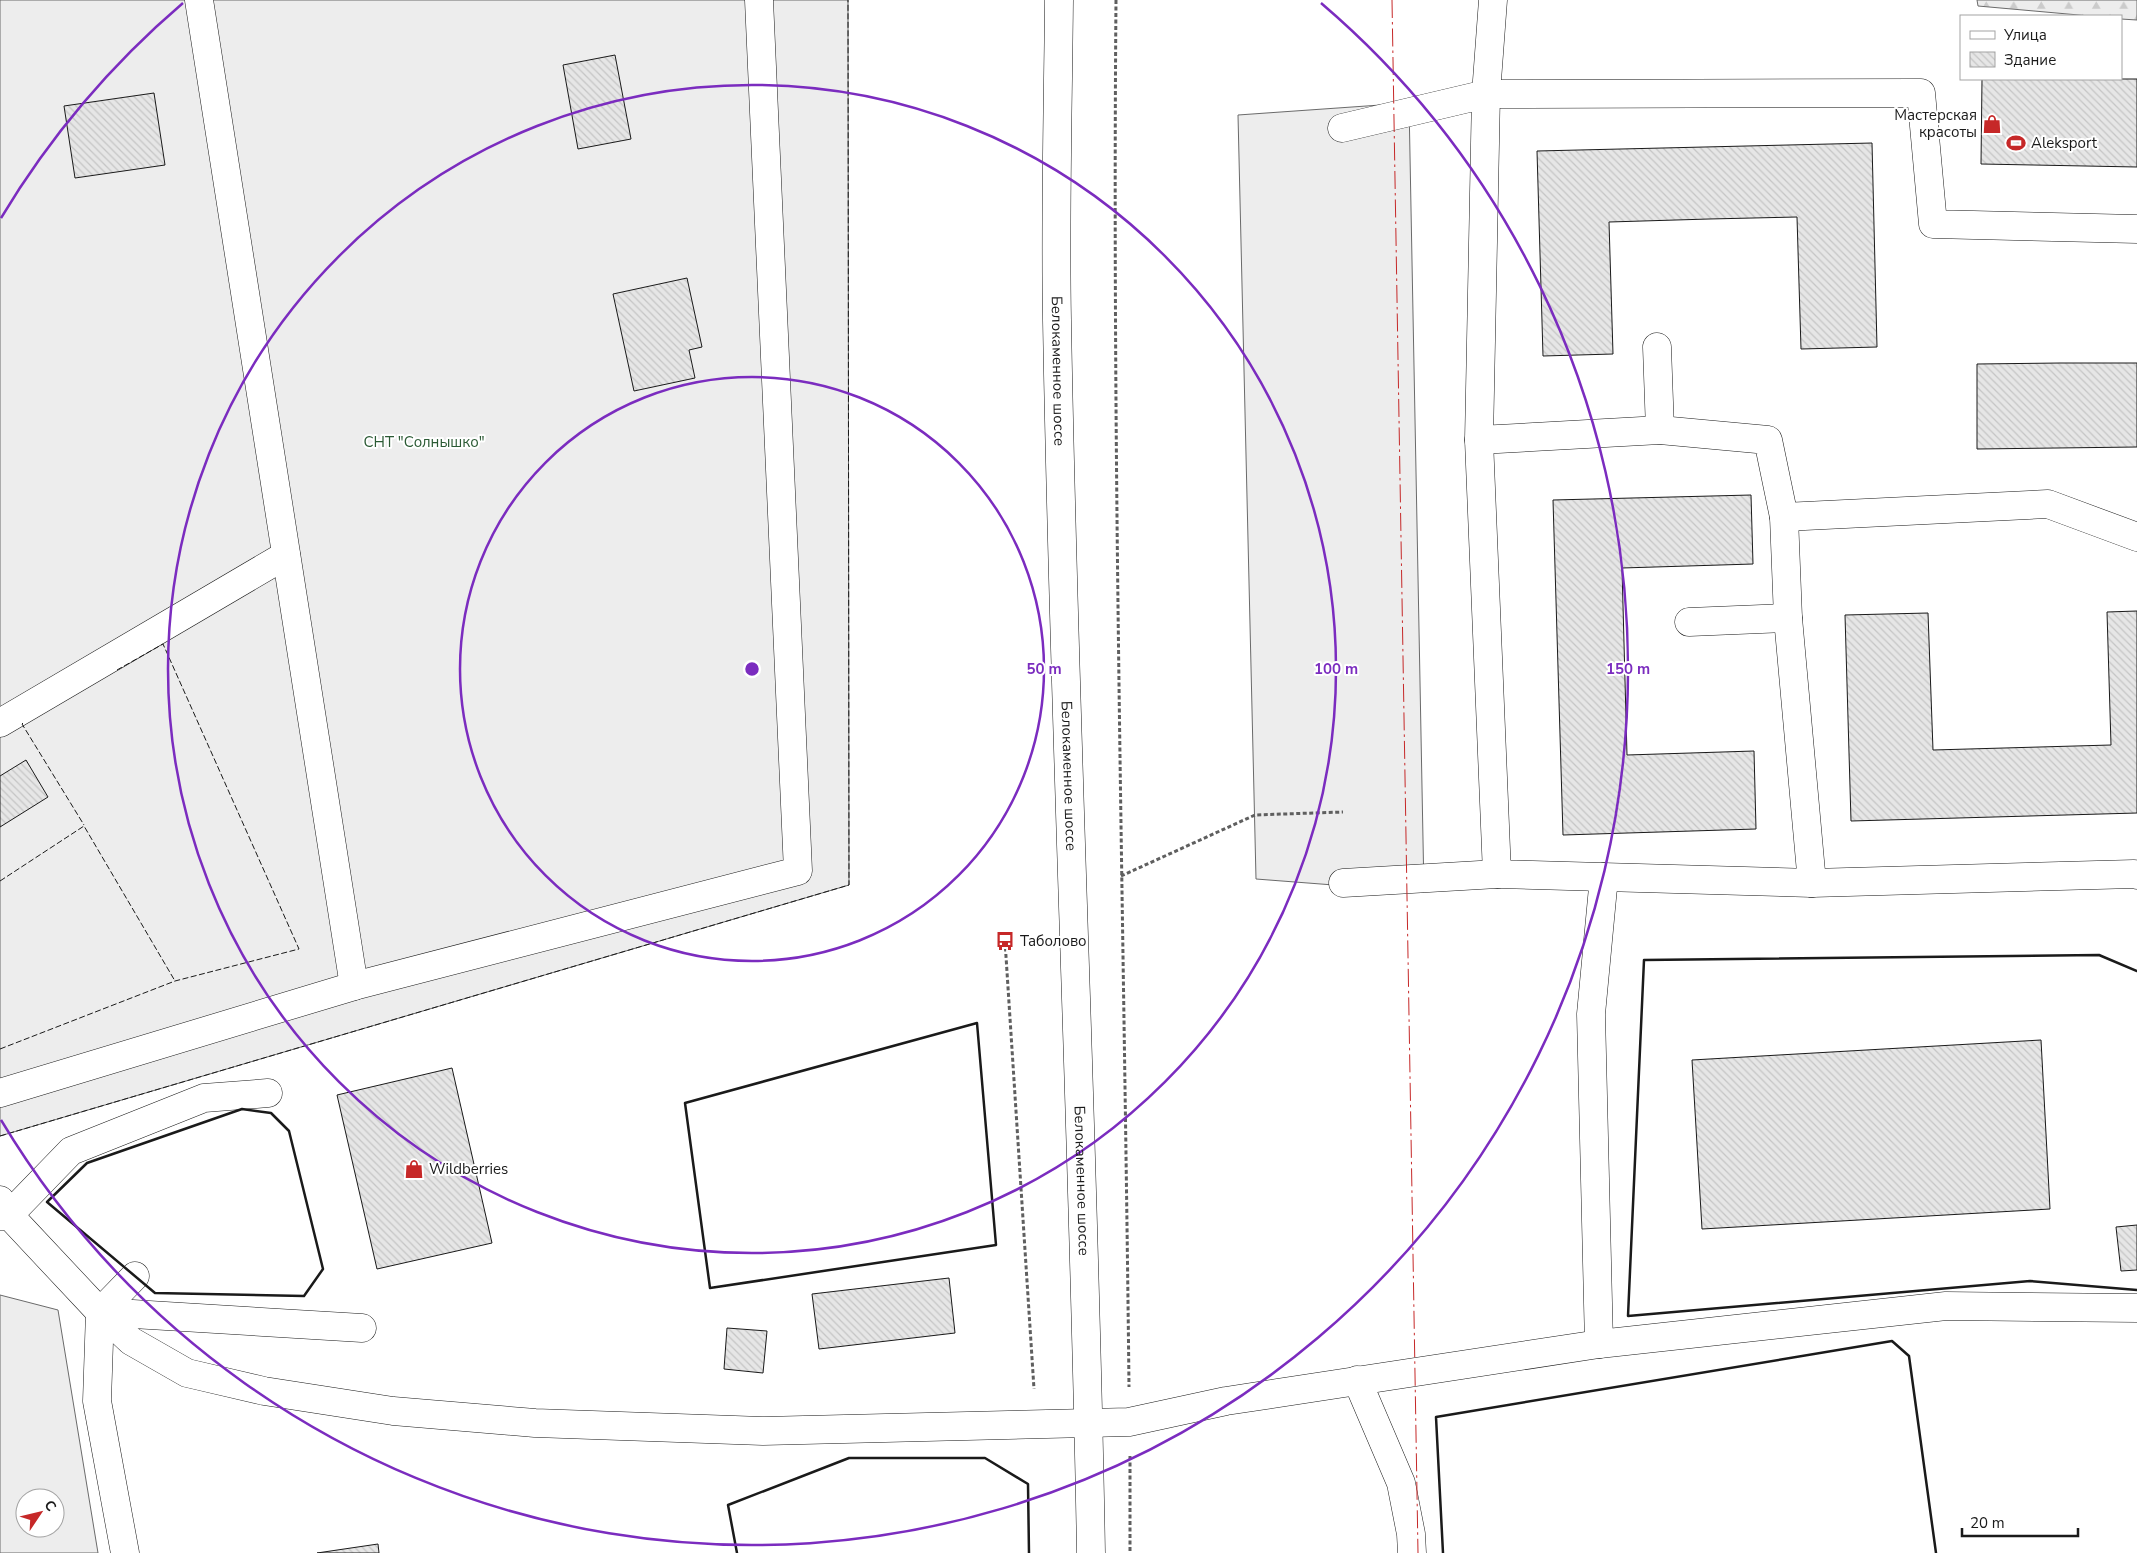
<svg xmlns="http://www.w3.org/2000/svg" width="2137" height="1553" font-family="'Nunito Sans',sans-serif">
<defs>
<pattern id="forest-firs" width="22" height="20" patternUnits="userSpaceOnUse" patternTransform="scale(1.25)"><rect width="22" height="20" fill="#ededed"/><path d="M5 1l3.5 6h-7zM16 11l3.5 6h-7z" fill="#cbcbcb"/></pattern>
<pattern id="building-back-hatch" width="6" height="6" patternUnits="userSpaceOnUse" patternTransform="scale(1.25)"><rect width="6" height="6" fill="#e6e6e6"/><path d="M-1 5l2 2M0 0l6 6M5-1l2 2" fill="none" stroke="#c5c5c5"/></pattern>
</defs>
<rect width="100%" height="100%" fill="#fff"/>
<!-- built -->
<g fill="#ededed" stroke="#6a6a6a" fill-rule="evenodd">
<path d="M0 0H848L849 885 0 1136Z"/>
<path d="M1409 103 1424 892 1256 879 1238 115Z"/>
<path d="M0 1295 58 1310 98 1553H0ZM25 1498H55V1528H25Z"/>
</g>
<!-- forest -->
<path fill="url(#forest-firs)" stroke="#6a6a6a" d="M1977 0H2137V20L2121 19V16H2090L1978 6Z"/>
<!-- building -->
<g fill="url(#building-back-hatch)" stroke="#1a1a1a">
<path d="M615 55 631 139 578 149 563 65Z"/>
<path d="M1982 79H2137V167L1981 164Z"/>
<path d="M154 93 165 165 75 178 64 106Z"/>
<path d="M1872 143 1877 347 1801 349 1797 217 1709 219 1609 222 1613 354 1543 356 1537 151Z"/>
<path d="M687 278 702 347 689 350 695 378 634 391 613 294Z"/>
<path d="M2060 363H2137V447L1977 449V364Z"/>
<path d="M1751 495 1753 564 1622 568 1627 755 1754 751 1756 829 1563 835 1553 500Z"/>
<path d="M2137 611V813L1851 821 1845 615 1928 613 1933 750 2111 745 2107 612Z"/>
<path d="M26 760 48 797 0 827V776Z"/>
<path d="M2041 1040 2050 1209 1702 1229 1692 1060Z"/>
<path d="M452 1068 492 1243 377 1269 337 1095Z"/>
<path d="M2137 1225V1270L2121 1271 2116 1227Z"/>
<path d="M949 1278 955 1333 819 1349 812 1294Z"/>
<path d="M727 1328 767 1331 763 1373 724 1369Z"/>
<path d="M378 1544 379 1553H317Z"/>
</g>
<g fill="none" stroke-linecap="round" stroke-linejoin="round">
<!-- minor casing -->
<g stroke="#1a1a1a" stroke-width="29">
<g id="minor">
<path d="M199 0 354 986"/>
<path d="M1493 0 1486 94 1921 93 1933 224 2137 229"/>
<path d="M1342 128 1486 94 1479 440 1497 874 1812 883 2134 874 2137 875"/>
<path d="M1657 347 1660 430"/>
<path d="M1479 440 1660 430 1768 440 1784 517 2048 504 2137 537"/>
<path d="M1784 517 1788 618 1812 883"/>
<path d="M1689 622 1788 618"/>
<path d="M0 723 286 555"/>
<path d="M1343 883 1497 874"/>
<path d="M0 1093 354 986 798 871 759 0"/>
<path d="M0 1200 9 1215 71 1151 204 1098 268 1093"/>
<path d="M0 1216 9 1215 100 1312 131 1341 187 1373 264 1391 393 1411 535 1423 763 1431 1129 1422 1226 1401 1599 1344 1946 1306 2137 1308"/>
<path d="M100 1312 362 1328"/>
<path d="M1599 1344 1591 1014 1604 877"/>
<path d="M1357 1380 1401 1483 1411 1534 1412 1553"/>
<path d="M125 1553 97 1401 100 1312 135 1276"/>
</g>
</g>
<!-- major casing -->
<g stroke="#1a1a1a" stroke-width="29">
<g id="major">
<path id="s1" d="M1059 0C1058 107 1055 213 1057 320 1064 731 1084 1142 1091 1553"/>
</g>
</g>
<!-- path -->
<g stroke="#5f5f5f" stroke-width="3" stroke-dasharray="4 2.5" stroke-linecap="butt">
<path d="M1116 0C1112 462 1124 924 1129 1387"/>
<path d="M1121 876 1255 815 1343 812"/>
<path d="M1005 941 1034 1389"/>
<path d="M1130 1456V1553"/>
</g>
<!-- minor -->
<use href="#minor" stroke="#fff" stroke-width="28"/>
<!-- major -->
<use href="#major" stroke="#fff" stroke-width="28"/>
<!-- fence -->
<g stroke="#1a1a1a" stroke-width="1" stroke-dasharray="6 2.5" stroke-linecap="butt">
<path d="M23 723 22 724 84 825"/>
<path d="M0 881 84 826 175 981"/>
<path d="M0 1049 175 981 299 949 163 644 117 670"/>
<path d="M0 1136 849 885 848 0"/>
</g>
<!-- wall -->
<g stroke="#1a1a1a" stroke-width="2.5">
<path d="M2137 971 2099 955 1644 960 1628 1316 2030 1281 2137 1290"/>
<path d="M977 1023 996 1245 710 1288 685 1103Z"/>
<path d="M242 1109 271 1113 289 1131 323 1269 304 1296 155 1293 47 1202 87 1163Z"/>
<path d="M737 1553 728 1505 849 1458H985L1028 1484 1029 1553"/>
<path d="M1443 1553 1436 1417 1892 1341 1909 1356 1936 1553"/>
</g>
<!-- power -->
<path stroke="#c62828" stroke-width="1" stroke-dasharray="18 4 2.5 4" stroke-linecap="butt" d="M1392 0 1418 1553"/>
</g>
<!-- distance rings -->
<g fill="none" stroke="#7b2cbf" stroke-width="2.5">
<circle cx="752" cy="669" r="292"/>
<circle cx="752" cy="669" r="584"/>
<path d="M1 218A876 876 0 0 1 183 3M1321 3A876 876 0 1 1 1 1120"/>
</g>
<!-- icons -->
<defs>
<g id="shop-bare" transform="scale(1.5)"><path d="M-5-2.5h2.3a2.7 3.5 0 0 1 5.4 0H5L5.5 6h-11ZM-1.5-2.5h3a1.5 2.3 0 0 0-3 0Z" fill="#c62828" stroke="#fff" stroke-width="2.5" paint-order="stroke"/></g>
<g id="stadium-bare" transform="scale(1.5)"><path d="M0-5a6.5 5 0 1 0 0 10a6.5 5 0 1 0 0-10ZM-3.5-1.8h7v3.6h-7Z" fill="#c62828" stroke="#fff" stroke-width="2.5" paint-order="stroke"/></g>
<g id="bus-bare" transform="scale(1.5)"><path d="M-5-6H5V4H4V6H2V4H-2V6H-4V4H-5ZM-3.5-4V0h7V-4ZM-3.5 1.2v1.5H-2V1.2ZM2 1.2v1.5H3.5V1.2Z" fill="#c62828" stroke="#fff" stroke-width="2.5" paint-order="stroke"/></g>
</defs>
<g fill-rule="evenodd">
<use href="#shop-bare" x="1992" y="124"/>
<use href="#stadium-bare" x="2016" y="143"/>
<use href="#bus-bare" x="1005" y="941"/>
<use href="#shop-bare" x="414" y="1169"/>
</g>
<g text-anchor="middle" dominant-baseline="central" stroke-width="4" stroke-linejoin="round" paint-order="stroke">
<!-- poi labels -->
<g font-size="15" fill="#1a1a1a" stroke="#fff" text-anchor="start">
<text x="1977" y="115" text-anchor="end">Мастерская<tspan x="1977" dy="17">красоты</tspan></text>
<text x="2031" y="143">Aleksport</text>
<text x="1020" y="941">Таболово</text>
<text x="429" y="1169">Wildberries</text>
</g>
<!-- street labels -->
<g font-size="15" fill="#1a1a1a" stroke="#fff">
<text stroke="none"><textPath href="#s1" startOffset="371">Белокаменное шоссе</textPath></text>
<text stroke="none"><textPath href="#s1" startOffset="776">Белокаменное шоссе</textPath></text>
<text stroke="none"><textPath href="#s1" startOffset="1181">Белокаменное шоссе</textPath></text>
</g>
<!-- park labels -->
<g font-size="15" fill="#2b5a34" stroke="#fff">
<text x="424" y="442">СНТ "Солнышко"</text>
</g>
</g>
<circle cx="752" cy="669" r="8" fill="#7b2cbf" stroke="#fff" stroke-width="2.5"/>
<g font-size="15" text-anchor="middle" font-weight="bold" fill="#7b2cbf" stroke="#fff" stroke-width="4" stroke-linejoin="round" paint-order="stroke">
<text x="1044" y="674">50 m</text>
<text x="1336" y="674">100 m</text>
<text x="1628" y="674">150 m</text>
</g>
<!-- legend -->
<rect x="1960" y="15" width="162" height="65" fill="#ffffff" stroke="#a3a3a3"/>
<rect x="1970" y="31" width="25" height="8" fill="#ffffff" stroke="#a3a3a3"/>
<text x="2004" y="40" font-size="15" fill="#1a1a1a">Улица</text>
<rect x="1970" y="52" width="25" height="15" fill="url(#building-back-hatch)" stroke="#a3a3a3"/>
<text x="2004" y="65" font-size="15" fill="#1a1a1a">Здание</text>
<!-- north arrow -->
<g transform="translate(40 1513) rotate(55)"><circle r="24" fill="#ffffff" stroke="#a3a3a3"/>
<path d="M0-4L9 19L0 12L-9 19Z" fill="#c62828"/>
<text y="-8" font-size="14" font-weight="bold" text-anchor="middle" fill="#1a1a1a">С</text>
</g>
<!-- scale -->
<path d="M1962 1528v8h116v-8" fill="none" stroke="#1a1a1a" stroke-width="2.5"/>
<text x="1970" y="1528" font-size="15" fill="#1a1a1a" stroke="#ffffff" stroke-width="4" paint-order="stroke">20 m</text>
</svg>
